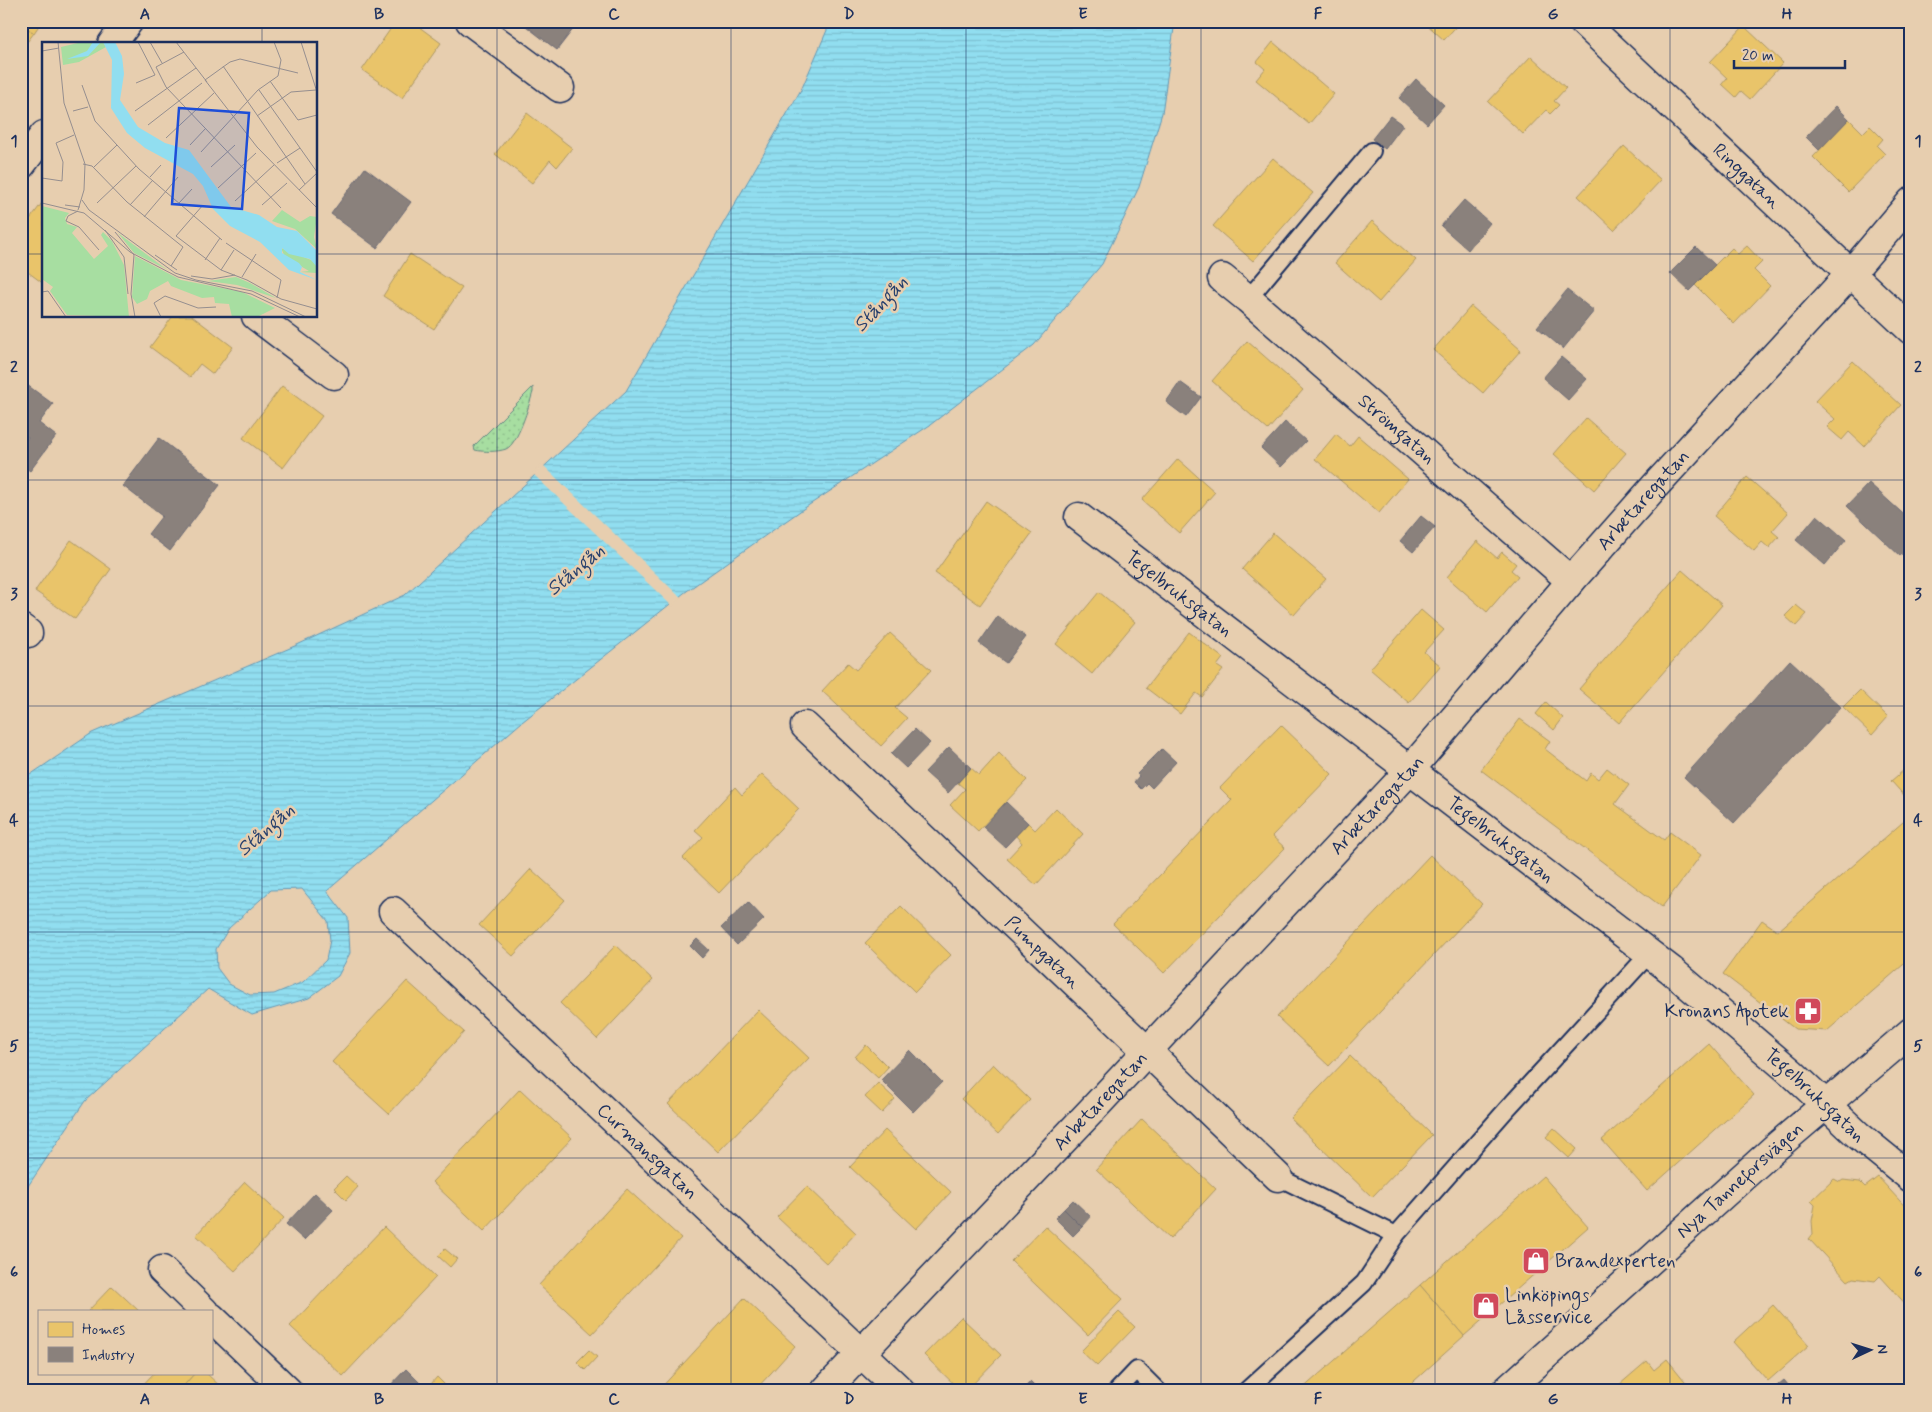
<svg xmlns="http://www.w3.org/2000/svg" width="1932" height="1412" font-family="Mynerve,sans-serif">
<defs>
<pattern id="grass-dots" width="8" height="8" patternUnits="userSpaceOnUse" patternTransform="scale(1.25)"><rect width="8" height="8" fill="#a7dea1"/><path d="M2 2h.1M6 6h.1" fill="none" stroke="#8fbf8d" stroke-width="1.8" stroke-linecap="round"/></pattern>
<pattern id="water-rules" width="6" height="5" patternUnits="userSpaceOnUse" patternTransform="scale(1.25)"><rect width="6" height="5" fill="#91def0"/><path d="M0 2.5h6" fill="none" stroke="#7cbfd0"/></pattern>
</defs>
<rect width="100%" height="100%" fill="#e7ceaf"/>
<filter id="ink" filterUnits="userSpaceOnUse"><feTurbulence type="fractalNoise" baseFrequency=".02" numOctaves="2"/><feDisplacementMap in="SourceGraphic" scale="10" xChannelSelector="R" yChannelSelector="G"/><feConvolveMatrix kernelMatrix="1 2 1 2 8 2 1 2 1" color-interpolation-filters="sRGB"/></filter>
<g filter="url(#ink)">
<!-- grass -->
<path fill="url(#grass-dots)" stroke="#618680" d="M533 387V392C529 405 518 444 506 449 498 452 483 452 475 450L474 446Z"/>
<!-- water -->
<path fill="url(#water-rules)" stroke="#6298b6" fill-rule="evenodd" d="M831 21H1175L1162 113 1139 187 1102 264 1034 345 930 425 803 509 684 593 522 722 327 891 348 918 350 953 338 976 309 998 252 1015 208 989 85 1101 28 1186 21 1201V781L92 733 297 645 405 595 626 391 802 88ZM302 889 328 921 330 940 326 960 303 982 274 994 250 995 229 984 217 968 216 949 229 928 271 890Z"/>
<!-- pier -->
<path fill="#e7ceaf" d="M543 465 680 597 672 606 533 474Z"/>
<!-- homes -->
<g fill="#e9c46a" stroke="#ab9766">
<path d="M21 21H42L34 33 21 24Z"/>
<path d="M396 21H411L441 43 402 98 362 70Z"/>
<path d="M1423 21H1461L1444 40Z"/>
<path d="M21 24 34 33 21 50Z"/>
<path d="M1744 26 1783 63 1750 99 1741 91 1736 97 1722 84 1727 78 1710 62Z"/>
<path d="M1273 42 1334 94 1309 124 1256 80 1265 69 1257 62Z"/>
<path d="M1531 56 1566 88 1554 101 1559 105 1550 114 1546 110 1523 134 1488 102Z"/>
<path d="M527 113 572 148 557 167 550 160 532 183 495 154Z"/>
<path d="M1849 119 1863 133 1870 126 1883 139 1877 146 1885 154 1848 192 1813 157Z"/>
<path d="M1624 146 1661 180 1614 230 1578 196Z"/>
<path d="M1273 158 1313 193 1253 261 1213 226Z"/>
<path d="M42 203 44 204V284L21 267V231Z"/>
<path d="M1372 221 1416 260 1379 302 1335 263Z"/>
<path d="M1747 246 1762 262 1754 270 1770 286 1734 324 1695 285 1732 248 1738 254Z"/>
<path d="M410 254 462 288 434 329 383 296Z"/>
<path d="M1471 306 1521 350 1483 393 1433 350Z"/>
<path d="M173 316H192L233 347 213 374 200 364 190 377 150 347Z"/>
<path d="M1247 341 1303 390 1268 430 1212 381Z"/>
<path d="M1853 361 1901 405 1864 446 1849 432 1842 440 1827 427 1835 419 1815 401Z"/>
<path d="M282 386 322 416 283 468 243 438Z"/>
<path d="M1586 418 1626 453 1594 490 1554 454Z"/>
<path d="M1336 434 1350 446 1358 436 1408 479 1379 513 1315 459Z"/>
<path d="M1178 459 1215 492 1179 533 1142 500Z"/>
<path d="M1747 477 1788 513 1772 531 1779 537 1769 548 1762 542 1754 551 1714 516Z"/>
<path d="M986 501 1032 533 980 605 935 573Z"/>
<path d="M1273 533 1326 579 1294 615 1242 569Z"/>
<path d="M71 540 111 569 75 619 35 591Z"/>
<path d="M1477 541 1497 558 1502 552 1516 564 1511 570 1518 576 1487 612 1447 577Z"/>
<path d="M1682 570 1722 605 1619 723 1579 689Z"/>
<path d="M1099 592 1135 622 1092 674 1056 644Z"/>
<path d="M1796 605 1807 614 1796 626 1785 616Z"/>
<path d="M1421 610 1444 630 1424 652 1441 666 1409 703 1370 669Z"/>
<path d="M1189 632 1223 658 1217 666 1223 670 1202 697 1196 693 1180 714 1146 688Z"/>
<path d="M890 633 931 670 895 708 907 718 881 746 822 691 848 663 856 670Z"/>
<path d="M1860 690 1888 717 1872 735 1843 707Z"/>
<path d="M1546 702 1563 718 1554 730 1536 714Z"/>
<path d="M1520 719 1550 741 1545 749 1586 781 1591 773 1598 779 1607 768 1629 785 1615 804 1664 840 1670 832 1701 855 1662 907 1481 770Z"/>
<path d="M1281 725 1332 774 1272 836 1285 848 1164 973 1113 924 1232 800 1220 788Z"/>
<path d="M999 753 1027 780 978 831 950 805 965 789 958 783 971 768 979 775Z"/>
<path d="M1911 764V803L1891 781Z"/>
<path d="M762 774 799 809 719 893 683 858 703 837 695 830 735 787 742 795Z"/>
<path d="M1056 808 1083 834 1036 885 1007 859 1022 843 1016 836 1028 823 1035 830Z"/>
<path d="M1911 815V958L1827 1031 1795 1029 1723 974 1762 920 1778 931Z"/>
<path d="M1430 855 1482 904 1329 1066 1277 1017Z"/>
<path d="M531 869 565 900 513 956 479 925Z"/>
<path d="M901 906 951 955 915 992 865 943Z"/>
<path d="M616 945 653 980 597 1039 560 1003Z"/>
<path d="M407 981 464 1032 389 1114 332 1062Z"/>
<path d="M758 1010 809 1058 718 1152 668 1104Z"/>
<path d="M1709 1044 1754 1095 1647 1191 1602 1140Z"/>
<path d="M866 1045 888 1067 878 1078 855 1057Z"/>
<path d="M1350 1056 1432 1135 1372 1197 1290 1118Z"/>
<path d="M993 1064 1030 1100 998 1134 961 1099Z"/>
<path d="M878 1083 895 1099 882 1113 865 1097Z"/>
<path d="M520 1089 572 1138 484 1231 432 1182Z"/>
<path d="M1142 1119 1216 1189 1170 1239 1096 1169Z"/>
<path d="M1554 1128 1577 1149 1569 1158 1546 1137Z"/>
<path d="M885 1130 951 1192 916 1229 850 1167Z"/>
<path d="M346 1176 358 1187 346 1200 334 1188Z"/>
<path d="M1543 1176 1588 1227 1464 1336 1420 1285Z"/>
<path d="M1878 1177 1911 1213V1310L1880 1276 1875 1281 1853 1278 1848 1281 1809 1239 1813 1234 1812 1221 1815 1205 1811 1201 1834 1179 1840 1182 1843 1180 1860 1182 1865 1187Z"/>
<path d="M245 1182 284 1218 235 1271 196 1235Z"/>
<path d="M807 1186 856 1233 827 1264 777 1217Z"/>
<path d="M627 1189 681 1238 592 1334 539 1285Z"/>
<path d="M1045 1226 1123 1299 1088 1335 1011 1261Z"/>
<path d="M384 1227 436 1277 343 1376 290 1326Z"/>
<path d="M445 1249 457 1259 450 1267 438 1256Z"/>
<path d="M1420 1285 1464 1336 1403 1391H1300Z"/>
<path d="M112 1286 139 1311H88Z"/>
<path d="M744 1298 795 1346 771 1373 754 1391H658Z"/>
<path d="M1773 1305 1809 1345 1768 1381 1733 1342Z"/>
<path d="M1119 1312 1135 1327 1097 1366 1081 1351Z"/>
<path d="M961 1317 1001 1355 966 1391H961L924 1355Z"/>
<path d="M589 1350 597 1357 585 1370 577 1362Z"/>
<path d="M1667 1359 1693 1391H1612L1647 1361 1654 1370Z"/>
<path d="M154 1373H195L179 1391H137Z"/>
<path d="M195 1373H206L222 1388 218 1391H179Z"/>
<path d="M437 1377 451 1391H425Z"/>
</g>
<!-- industry -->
<g fill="#8a817c" stroke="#696873">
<path d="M523 21H565L574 28 557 50 522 23Z"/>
<path d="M1416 79 1444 105 1427 124 1399 98Z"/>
<path d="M1836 106 1849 119 1819 150 1806 137Z"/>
<path d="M1390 116 1403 125 1385 149 1372 139Z"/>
<path d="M365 168 411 202 377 248 331 214Z"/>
<path d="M1464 200 1490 223 1468 250 1441 226Z"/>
<path d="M1696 247 1715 265 1689 291 1670 273Z"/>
<path d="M1567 290 1594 311 1563 349 1537 327Z"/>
<path d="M1561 357 1587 379 1568 400 1543 378Z"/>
<path d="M23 382 53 404 39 423 56 436 30 471 21 464V446L28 437 21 432V384Z"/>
<path d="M1180 382 1201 397 1186 417 1166 402Z"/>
<path d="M1285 422 1306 441 1281 467 1261 448Z"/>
<path d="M159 438 220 485 170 551 148 534 162 516 123 486Z"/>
<path d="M1869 483 1911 521V544L1900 556 1847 506Z"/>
<path d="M1817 515 1846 540 1825 565 1796 540Z"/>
<path d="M1421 516 1435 527 1413 552 1400 541Z"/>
<path d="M998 616 1026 637 1006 663 979 643Z"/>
<path d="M1790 660 1841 707 1734 823 1684 777Z"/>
<path d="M915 729 930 743 906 768 891 754Z"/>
<path d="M949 747 971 768 948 793 925 772Z"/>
<path d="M1162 749 1176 762 1152 788 1147 783 1141 789 1134 782 1139 776 1137 774Z"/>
<path d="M1006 802 1028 823 1005 847 983 827Z"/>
<path d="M748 902 764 919 737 945 721 928Z"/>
<path d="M697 939 709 950 702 958 690 946Z"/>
<path d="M910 1050 942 1082 913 1112 881 1080Z"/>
<path d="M315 1193 333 1210 304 1240 286 1224Z"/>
<path d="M1073 1200 1091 1217 1082 1227 1064 1209Z"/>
<path d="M1064 1209 1082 1227 1073 1236 1055 1218Z"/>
<path d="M406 1369 421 1384 414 1391H385Z"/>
<path d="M1784 1380 1793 1391H1771Z"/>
<path d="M1030 1382 1039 1391H1022Z"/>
</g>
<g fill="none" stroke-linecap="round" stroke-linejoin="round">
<!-- lane casing -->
<g stroke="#1b2f5e" stroke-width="20">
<g id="lane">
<path d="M1248 299 1372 151"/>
<path d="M1278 1177 1396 1235 1506 1110 1649 954"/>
<path d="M1117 1391 1137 1370 1158 1391"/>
<path d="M1246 1391 1364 1283 1396 1235"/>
</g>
</g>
<!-- street casing -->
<g stroke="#1b2f5e" stroke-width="31">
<g id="street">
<path d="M470 21 560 88"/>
<path id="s1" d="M1582 21 1911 330"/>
<path d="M112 44 129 21"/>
<path d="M21 165 44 135"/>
<path id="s2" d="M1222 278 1248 299 1571 581"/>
<path d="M256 316 334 375"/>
<path id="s3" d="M1079 517 1671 970 1792 1073 1858 1135 1911 1178"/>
<path d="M21 628 28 633"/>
<path id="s4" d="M805 726 1147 1051 1278 1177"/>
<path id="s5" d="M393 911 901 1391"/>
<path d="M162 1270 204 1311"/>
<path d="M211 1317 288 1391"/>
<path id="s6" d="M825 1391 1092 1110 1410 770 1571 581 1655 486 1851 273 1911 202"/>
</g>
</g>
<!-- secondary casing -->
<g stroke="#1b2f5e" stroke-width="31">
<g id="secondary">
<path id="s7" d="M1506 1391 1776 1147 1911 1032"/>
</g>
</g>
<!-- lane -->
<use href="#lane" stroke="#e7ceaf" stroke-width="16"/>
<!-- street -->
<use href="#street" stroke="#e7ceaf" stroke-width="28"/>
<!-- secondary -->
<use href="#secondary" stroke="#e7ceaf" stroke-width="28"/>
</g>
</g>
<!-- grid -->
<path fill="none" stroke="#1b2f5e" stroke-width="1" stroke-opacity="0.55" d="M262 21V44M497 21V1391M731 21V1391M966 21V1391M1201 21V1391M1435 21V1391M1670 21V1391M21 254H44M316 254H1911M262 316V1391M21 480H1911M21 706H1911M21 932H1911M21 1158H1911"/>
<!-- icons -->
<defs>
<g id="pharmacy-square" transform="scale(1.4375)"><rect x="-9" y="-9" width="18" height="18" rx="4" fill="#d1495b" stroke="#e7ceaf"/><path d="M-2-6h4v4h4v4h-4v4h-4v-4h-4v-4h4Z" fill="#fff"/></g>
<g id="shop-square" transform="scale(1.4375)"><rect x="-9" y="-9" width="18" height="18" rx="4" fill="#d1495b" stroke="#e7ceaf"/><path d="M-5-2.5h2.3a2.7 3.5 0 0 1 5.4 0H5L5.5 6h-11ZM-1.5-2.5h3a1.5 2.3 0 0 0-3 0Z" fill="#fff"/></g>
</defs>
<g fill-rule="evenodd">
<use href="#pharmacy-square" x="1808" y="1011"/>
<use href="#shop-square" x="1536" y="1261"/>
<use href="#shop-square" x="1486" y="1306"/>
</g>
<g text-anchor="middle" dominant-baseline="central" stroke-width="5" stroke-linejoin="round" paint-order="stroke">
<!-- street labels -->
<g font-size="19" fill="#1b2f5e" stroke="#e7ceaf">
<text stroke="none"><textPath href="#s1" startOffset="226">Ringgatan</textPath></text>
<text stroke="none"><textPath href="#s2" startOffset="231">Strömgatan</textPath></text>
<text stroke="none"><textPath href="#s6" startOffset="1210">Arbetaregatan</textPath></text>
<text stroke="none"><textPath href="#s3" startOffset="126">Tegelbruksgatan</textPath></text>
<text stroke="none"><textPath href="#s6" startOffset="805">Arbetaregatan</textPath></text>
<text stroke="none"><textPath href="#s3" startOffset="531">Tegelbruksgatan</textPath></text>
<text stroke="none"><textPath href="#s4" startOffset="328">Pumpgatan</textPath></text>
<text stroke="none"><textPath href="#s3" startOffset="936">Tegelbruksgatan</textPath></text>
<text stroke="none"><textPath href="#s6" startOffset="400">Arbetaregatan</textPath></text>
<text stroke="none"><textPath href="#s5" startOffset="350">Curmansgatan</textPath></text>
<text stroke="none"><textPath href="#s7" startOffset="315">Nya Tanneforsvägen</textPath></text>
</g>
<!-- poi labels -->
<g font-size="19" fill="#1b2f5e" stroke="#e7ceaf" text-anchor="start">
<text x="1789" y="1011" text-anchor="end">Kronans Apotek</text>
<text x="1555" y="1261">Brandexperten</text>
<text x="1505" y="1295">Linköpings<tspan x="1505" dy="22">Låsservice</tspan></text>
</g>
<!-- water labels -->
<g font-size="20" font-style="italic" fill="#27406d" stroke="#e7ceaf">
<text transform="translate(881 304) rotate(-47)">Stångån</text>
<text transform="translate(576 570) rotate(-40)">Stångån</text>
<text transform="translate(266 830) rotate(-41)">Stångån</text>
</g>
</g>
<!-- overview -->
<g transform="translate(42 42)">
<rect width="275" height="275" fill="#e7ceaf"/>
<path d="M76 191 120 224 126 228 92 211ZM239 206 274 220 275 231 258 230 267 229 243 215Z" fill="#a7dea1"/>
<path d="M0 164 27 171 23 176 25 182 35 185 30 191 52 217 66 204 59 193 61 190 70 199 82 223 87 275 25 273 8 249 11 245 0 237ZM93 214 139 238 200 250 233 266 215 275H190L187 262 173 261 172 255 160 256 129 244 126 239 108 249 105 257 95 262 90 255ZM194 235 208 241 234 256 195 243 166 239Z" fill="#a7dea1"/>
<path d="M40 0H61L64 5 37 20 21 23 19 5ZM240 168 258 180 268 174 275 175 272 195 275 207 253 187 230 179Z" fill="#a7dea1"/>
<path d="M51 0H59L46 14 25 17 45 9ZM61 0H73L80 14 82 32 78 58 96 85 123 101 147 108 189 165 217 173 235 185 255 189 275 209V225L268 217 247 212 240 206V211L257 221 260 225 258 230 275 238 247 228 218 200 188 184 171 167 161 144 151 132 103 106 85 91 69 66 70 18Z" fill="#91def0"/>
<path fill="none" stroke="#958e8f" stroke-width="1" d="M16 0 22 61 43 122 42 148 36 168M96 0 113 33M108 0 120 21M134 0 165 40M259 0 275 50M0 9 17 6M181 24 263 142M114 25 124 45 239 166M114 25 142 10M163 38 188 20 198 17 256 31M163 38 215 105 275 166M228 39 256 78 275 73M94 41 113 33M40 43 53 79 97 127 180 198M217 48 275 130M31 69 46 65M93 69 154 26M215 74 249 50 274 48M106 83 160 41M124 96 172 51M148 103 164 86M159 110 216 48 236 34 239 18 232 0M235 121 258 106M41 122 50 124 85 160 141 205M52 125 75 103M169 125 193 103M108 135 119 123M0 136 20 139 21 120 14 101 32 93M176 146 214 111M257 148 275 131M40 158 47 168 133 231 154 238 210 249 264 275M193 159 232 123M0 161 42 171 88 210 136 235 209 252 258 275M55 161 94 124M137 161 150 147M23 163 38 165M88 163 111 138M220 163 245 141M36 169 26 174 24 179 37 185 57 208M102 175 136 135M63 188 82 215 86 252M73 190 92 213 89 252 93 275M134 194 179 228 205 238 239 257 275 267M134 194 161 163M184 201 239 238 235 256M113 213 135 228M163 218 178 196M129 224 141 205M179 228 192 208M149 234 170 237 193 233M200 235 214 212M0 250 6 249 24 275M119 275 112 261 123 254 156 266 174 265"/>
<path fill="#1d4ed8" fill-opacity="0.15" stroke="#1d4ed8" stroke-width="2.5" d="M137 66 207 71 200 167 130 162Z"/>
<rect width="275" height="275" fill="none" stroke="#1b2f5e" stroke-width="2.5"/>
</g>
<!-- margin -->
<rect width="1932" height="1412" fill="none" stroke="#e7ceaf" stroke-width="55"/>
<!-- legend -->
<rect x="38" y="1310" width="175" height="65" fill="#e7ceaf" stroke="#958e8f"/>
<rect x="48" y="1322" width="25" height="15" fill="#e9c46a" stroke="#958e8f"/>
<text x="82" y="1334" font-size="15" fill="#1b2f5e">Homes</text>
<rect x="48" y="1347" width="25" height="15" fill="#8a817c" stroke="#958e8f"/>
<text x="82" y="1360" font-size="15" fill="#1b2f5e">Industry</text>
<!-- north arrow -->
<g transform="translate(1870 1350) rotate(86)" stroke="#e7ceaf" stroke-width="4" paint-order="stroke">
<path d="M0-4L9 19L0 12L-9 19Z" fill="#1b2f5e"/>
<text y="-8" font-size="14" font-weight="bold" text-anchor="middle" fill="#1b2f5e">N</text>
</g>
<!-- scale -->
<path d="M1734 60v8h111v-8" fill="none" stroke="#1b2f5e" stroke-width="2.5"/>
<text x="1742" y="60" font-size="15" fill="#1b2f5e" stroke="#e7ceaf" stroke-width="4" paint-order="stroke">20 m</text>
<rect x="28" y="28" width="1876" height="1356" fill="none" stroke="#1b2f5e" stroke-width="2"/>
<g font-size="16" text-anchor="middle" font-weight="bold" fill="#1b2f5e">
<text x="145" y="19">A</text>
<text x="379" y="19">B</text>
<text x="614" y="19">C</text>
<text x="849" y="19">D</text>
<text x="1083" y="19">E</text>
<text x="1318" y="19">F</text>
<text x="1553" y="19">G</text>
<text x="1787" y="19">H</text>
<text x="14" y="146">1</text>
<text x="1918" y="146">1</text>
<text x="14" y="372">2</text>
<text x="1918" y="372">2</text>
<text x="14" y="599">3</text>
<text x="1918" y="599">3</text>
<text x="14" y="825">4</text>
<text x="1918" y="825">4</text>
<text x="14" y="1051">5</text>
<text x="1918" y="1051">5</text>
<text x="14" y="1277">6</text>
<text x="1918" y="1277">6</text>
<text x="145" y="1404">A</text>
<text x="379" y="1404">B</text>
<text x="614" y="1404">C</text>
<text x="849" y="1404">D</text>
<text x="1083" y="1404">E</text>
<text x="1318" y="1404">F</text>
<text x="1553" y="1404">G</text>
<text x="1787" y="1404">H</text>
</g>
</svg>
